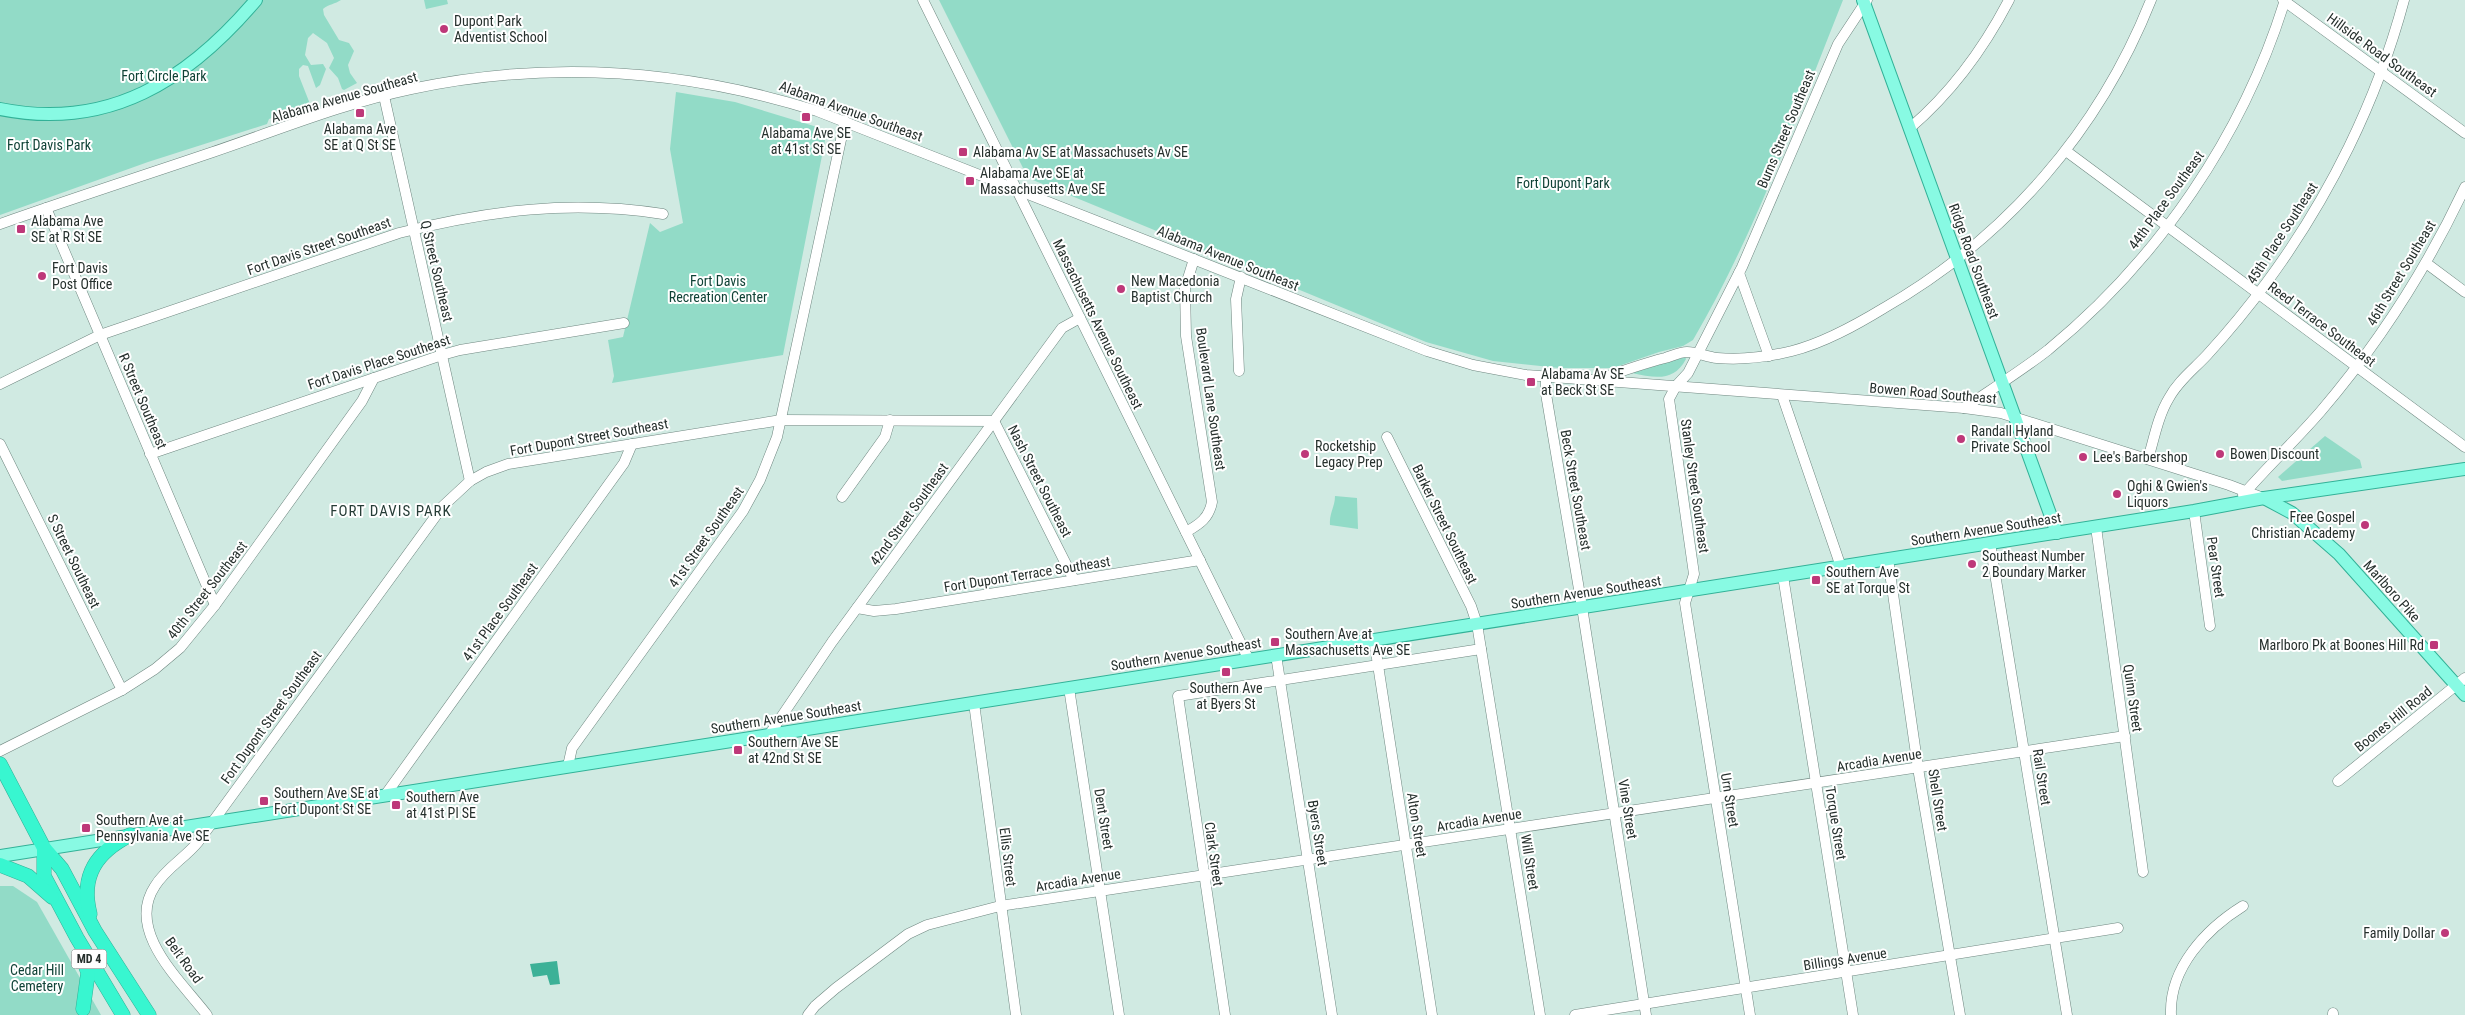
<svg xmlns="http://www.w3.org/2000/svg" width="2465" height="1015" font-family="'Roboto Condensed',sans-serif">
<rect width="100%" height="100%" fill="#d0eae2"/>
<!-- green -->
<g fill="#92dbc7">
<path d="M0 0H341C335 4 329 4 323 9L324 15 339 40 349 43 354 51 348 65 350 73 357 83 344 90 342 89 338 78 329 68 334 58 327 43 313 33 308 38 305 55 311 65 323 64 326 69 320 85 316 88 308 66 303 65 299 69V76L310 104 269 119 267 124 148 162 0 215Z"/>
<path d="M424 0H447L448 4 426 9Z"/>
<path d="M939 0H1843C1797 115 1756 232 1693 340L1683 346 1659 352 1613 368H1559L1493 361 1426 342 1028 178Z"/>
<path d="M676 92 735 102 827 130 783 355 612 383 614 376 608 340 623 337 650 223 660 232 683 223 670 149Z"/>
<path d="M1685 357 1686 359C1674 382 1655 378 1632 373Z"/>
<path d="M2325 436 2360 460 2362 468 2282 481 2278 477Z"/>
<path d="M1335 496 1357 498 1358 529 1330 525C1329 513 1335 507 1335 496Z"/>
<path d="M0 886H13L37 902 101 1015H0Z"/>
</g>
<!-- water -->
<path fill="#3cb197" d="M557 961 560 984 550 985 547 975 533 977 530 964Z"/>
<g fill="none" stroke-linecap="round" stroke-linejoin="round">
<!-- minor casing -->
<g stroke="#6f8780" stroke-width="11">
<g id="minor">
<path d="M923 0 1249 660"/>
<path d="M2283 0 2465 133"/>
<path d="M384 96 470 481"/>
<path d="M1910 128C1951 93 1984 48 2009 0"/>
<path d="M2066 151 2465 447"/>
<path d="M46 208 215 605"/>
<path d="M0 224C71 199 142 176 213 152 278 130 344 103 411 89 547 60 684 69 817 111L1427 351 1473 365 1526 375 1964 408 2001 413 2229 485 2263 498"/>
<path d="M2426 263 2465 292"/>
<path d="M1739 273 1769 356"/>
<path d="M1239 371 1236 299 1241 277"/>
<path d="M1546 377V394L1582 607 1646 1015"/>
<path d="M1597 380C1619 372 1642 364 1665 358 1672 356 1680 352 1687 352 1697 352 1707 357 1717 358 1741 360 1768 357 1792 351 1824 343 1856 325 1884 308 2006 238 2099 131 2151 0"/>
<path d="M0 384 100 335 399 233C489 210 571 200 663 214"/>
<path d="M1782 395 1841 567"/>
<path d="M1964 408C1992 389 2021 371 2048 350 2158 260 2243 136 2285 0"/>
<path d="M1387 437 1471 606 1477 624 1540 1015"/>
<path d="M0 444 122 690"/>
<path d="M150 454 442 355 460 350 624 323"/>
<path d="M2148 459C2154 439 2158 416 2169 398 2178 381 2194 369 2207 355 2228 332 2248 308 2267 282 2329 198 2377 101 2404 0"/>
<path d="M2243 495C2268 466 2296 440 2321 411 2379 343 2427 268 2465 187"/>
<path d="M842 497 885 437 890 420"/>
<path d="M2194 511 2210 626"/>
<path d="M2096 527 2143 872"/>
<path d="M1186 532C1200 524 1209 518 1212 502L1186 336 1185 288 1194 259"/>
<path d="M1990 543 2067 1015"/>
<path d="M1888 559 1918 768 1960 1015"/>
<path d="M1783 576 1853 1015"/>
<path d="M857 608 874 611 896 609 1200 560"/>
<path d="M1374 639 1432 1015"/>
<path d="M1276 655 1332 1015"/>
<path d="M1069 688 1119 1015"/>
<path d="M974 703 1016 1015"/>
<path d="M769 735 832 642 1062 328 1080 318"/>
<path d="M0 751 122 690 155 669 180 648 215 605 362 401 374 378"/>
<path d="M568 766 572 748 743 511 760 480 777 437 845 121"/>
<path d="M2338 781 2465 678"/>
<path d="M386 794 624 463 632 444"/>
<path d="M2333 1013V1015"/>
<path d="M207 1015C181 981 125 931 155 886 166 868 185 858 198 842L443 506 470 481 486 472 508 464 781 420 994 421 1074 580"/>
<path d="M808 1015 815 1006 836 988 908 934 927 925 1000 906 2125 736"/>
<path d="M1225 1015 1178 696 1481 649"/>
<path d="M1575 1015 2118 928"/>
<path d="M1750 1015 1685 603 1694 574 1669 399 1676 386 1688 373 1742 267 1838 44 1867 0"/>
<path d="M2171 1015C2169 968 2206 929 2243 906"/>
</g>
</g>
<!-- major casing -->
<g stroke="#32b197" stroke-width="14">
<g id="major">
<path d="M1863 0 2057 533"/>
<path d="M0 109C109 131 188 80 256 0"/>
<path d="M2264 498 2292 513 2339 554 2465 695"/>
<path d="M0 856 2194 511 2264 498 2465 469"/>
</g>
</g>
<!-- highway casing -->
<g stroke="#32b197" stroke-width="15">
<g id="highway">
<path d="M0 764 44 848 62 869 95 931 149 1015"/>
<path d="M44 848V876L77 938 123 1015"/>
<path d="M0 865 28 876 52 897"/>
<path d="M90 914C80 875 97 852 130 835"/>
<path d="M83 1009 88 973 83 958"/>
</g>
</g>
<!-- minor -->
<use href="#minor" stroke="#fff" stroke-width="10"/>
<!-- major -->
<use href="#major" stroke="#88fae3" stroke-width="12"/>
<!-- highway -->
<use href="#highway" stroke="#38f6d0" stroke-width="14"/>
</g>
<!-- markers -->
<g fill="#be3879" stroke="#fff" stroke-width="2">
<circle cx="444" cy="29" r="5"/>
<rect x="355" y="108" width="10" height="10" rx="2.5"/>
<rect x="801" y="112" width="10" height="10" rx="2.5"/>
<rect x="958" y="147" width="10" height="10" rx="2.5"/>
<rect x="965" y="176" width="10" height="10" rx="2.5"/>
<rect x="16" y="224" width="10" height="10" rx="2.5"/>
<circle cx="42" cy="276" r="5"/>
<circle cx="1121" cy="289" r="5"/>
<rect x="1526" y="377" width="10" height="10" rx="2.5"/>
<circle cx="1961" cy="439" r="5"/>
<circle cx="1305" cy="454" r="5"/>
<circle cx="2220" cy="454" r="5"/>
<circle cx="2083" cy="457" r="5"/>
<circle cx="2117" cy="494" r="5"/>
<circle cx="2365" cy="525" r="5"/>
<circle cx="1972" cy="564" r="5"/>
<rect x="1811" y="575" width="10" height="10" rx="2.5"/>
<rect x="1270" y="637" width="10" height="10" rx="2.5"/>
<rect x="2429" y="640" width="10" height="10" rx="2.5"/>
<rect x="1221" y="667" width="10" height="10" rx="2.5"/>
<rect x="733" y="745" width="10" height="10" rx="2.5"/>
<rect x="259" y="796" width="10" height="10" rx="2.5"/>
<rect x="391" y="800" width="10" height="10" rx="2.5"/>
<rect x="81" y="823" width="10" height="10" rx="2.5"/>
<circle cx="2445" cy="933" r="5"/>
</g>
<g text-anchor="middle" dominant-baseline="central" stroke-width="4" stroke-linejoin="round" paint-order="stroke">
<!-- shield labels -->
<rect fill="#fff" stroke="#676e6c" stroke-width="1" x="71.5" y="949.5" width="35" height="19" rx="4"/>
<g font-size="12" font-weight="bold" fill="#26302d">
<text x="89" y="959">MD 4</text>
</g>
<!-- poi labels -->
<g font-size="14" fill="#26302d" stroke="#fff" text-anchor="start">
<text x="454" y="21">Dupont Park<tspan x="454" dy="16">Adventist School</tspan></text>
<text x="360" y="129" text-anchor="middle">Alabama Ave<tspan x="360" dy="16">SE at Q St SE</tspan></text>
<text x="806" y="133" text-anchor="middle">Alabama Ave SE<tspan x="806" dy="16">at 41st St SE</tspan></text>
<text x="973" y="152">Alabama Av SE at Massachusets Av SE</text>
<text x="980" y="173">Alabama Ave SE at<tspan x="980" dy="16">Massachusetts Ave SE</tspan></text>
<text x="31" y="221">Alabama Ave<tspan x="31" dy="16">SE at R St SE</tspan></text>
<text x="52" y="268">Fort Davis<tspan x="52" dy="16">Post Office</tspan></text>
<text x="1131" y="281">New Macedonia<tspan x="1131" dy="16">Baptist Church</tspan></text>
<text x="1541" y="374">Alabama Av SE<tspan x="1541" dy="16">at Beck St SE</tspan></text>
<text x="1971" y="431">Randall Hyland<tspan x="1971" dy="16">Private School</tspan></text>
<text x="1315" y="446">Rocketship<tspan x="1315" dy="16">Legacy Prep</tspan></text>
<text x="2230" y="454">Bowen Discount</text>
<text x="2093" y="457">Lee's Barbershop</text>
<text x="2127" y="486">Oghi &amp; Gwien's<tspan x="2127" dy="16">Liquors</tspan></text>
<text x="2355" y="517" text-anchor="end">Free Gospel<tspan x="2355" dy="16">Christian Academy</tspan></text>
<text x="1982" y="556">Southeast Number<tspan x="1982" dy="16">2 Boundary Marker</tspan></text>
<text x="1826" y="572">Southern Ave<tspan x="1826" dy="16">SE at Torque St</tspan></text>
<text x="1285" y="634">Southern Ave at<tspan x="1285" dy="16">Massachusetts Ave SE</tspan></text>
<text x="2424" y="645" text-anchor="end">Marlboro Pk at Boones Hill Rd</text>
<text x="1226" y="688" text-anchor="middle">Southern Ave<tspan x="1226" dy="16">at Byers St</tspan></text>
<text x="748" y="742">Southern Ave SE<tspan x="748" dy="16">at 42nd St SE</tspan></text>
<text x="274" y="793">Southern Ave SE at<tspan x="274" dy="16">Fort Dupont St SE</tspan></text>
<text x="406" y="797">Southern Ave<tspan x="406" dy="16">at 41st Pl SE</tspan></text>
<text x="96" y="820">Southern Ave at<tspan x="96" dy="16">Pennsylvania Ave SE</tspan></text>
<text x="2435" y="933" text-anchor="end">Family Dollar</text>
</g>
<!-- street labels -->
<g font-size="14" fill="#26302d" stroke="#fff">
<text transform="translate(2382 55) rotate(36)">Hillside Road Southeast</text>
<text transform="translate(344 97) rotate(-16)">Alabama Avenue Southeast</text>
<text transform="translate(851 111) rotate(20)">Alabama Avenue Southeast</text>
<text transform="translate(1786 129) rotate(-67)">Burns Street Southeast</text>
<text transform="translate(2166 200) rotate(-54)">44th Place Southeast</text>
<text transform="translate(2282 233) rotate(-57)">45th Place Southeast</text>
<text transform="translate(319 246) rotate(-19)">Fort Davis Street Southeast</text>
<text transform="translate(1228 258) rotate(22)">Alabama Avenue Southeast</text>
<text transform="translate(1974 261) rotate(70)">Ridge Road Southeast</text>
<text transform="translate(437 271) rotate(77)">Q Street Southeast</text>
<text transform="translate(2401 273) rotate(-59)">46th Street Southeast</text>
<text transform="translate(1098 324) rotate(64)">Massachusetts Avenue Southeast</text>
<text transform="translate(2322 324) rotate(37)">Reed Terrace Southeast</text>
<text transform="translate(379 362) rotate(-18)">Fort Davis Place Southeast</text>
<text transform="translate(1933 393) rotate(5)">Bowen Road Southeast</text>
<text transform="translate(1211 399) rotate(82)">Boulevard Lane Southeast</text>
<text transform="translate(143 401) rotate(67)">R Street Southeast</text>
<text transform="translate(589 437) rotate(-10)">Fort Dupont Street Southeast</text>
<text transform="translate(1040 481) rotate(63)">Nash Street Southeast</text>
<text transform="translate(1695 486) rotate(82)">Stanley Street Southeast</text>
<text transform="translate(1576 490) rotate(80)">Beck Street Southeast</text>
<text transform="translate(909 514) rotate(-54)">42nd Street Southeast</text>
<text transform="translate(1445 524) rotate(64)">Barker Street Southeast</text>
<text transform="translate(1986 529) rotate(-9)">Southern Avenue Southeast</text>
<text transform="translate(706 537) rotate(-55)">41st Street Southeast</text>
<text transform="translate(74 561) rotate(64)">S Street Southeast</text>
<text transform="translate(2216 567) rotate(82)">Pear Street</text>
<text transform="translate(1027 574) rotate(-9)">Fort Dupont Terrace Southeast</text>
<text transform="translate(207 590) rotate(-52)">40th Street Southeast</text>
<text transform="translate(2392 591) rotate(48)">Marlboro Pike</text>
<text transform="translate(1586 592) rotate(-9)">Southern Avenue Southeast</text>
<text transform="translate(500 612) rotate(-54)">41st Place Southeast</text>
<text transform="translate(1186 654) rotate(-9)">Southern Avenue Southeast</text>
<text transform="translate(2133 698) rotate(82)">Quinn Street</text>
<text transform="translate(271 717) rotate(-54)">Fort Dupont Street Southeast</text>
<text transform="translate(786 717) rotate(-9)">Southern Avenue Southeast</text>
<text transform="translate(2393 719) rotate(-39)">Boones Hill Road</text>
<text transform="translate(1879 760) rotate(-9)">Arcadia Avenue</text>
<text transform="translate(2042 777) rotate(81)">Rail Street</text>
<text transform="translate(1730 800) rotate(81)">Urn Street</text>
<text transform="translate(1938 800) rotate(81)">Shell Street</text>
<text transform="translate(1628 809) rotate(81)">Vine Street</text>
<text transform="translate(1104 819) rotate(81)">Dent Street</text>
<text transform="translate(1479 820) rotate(-9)">Arcadia Avenue</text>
<text transform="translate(1836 823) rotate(81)">Torque Street</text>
<text transform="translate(1417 825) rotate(81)">Alton Street</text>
<text transform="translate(1318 833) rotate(81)">Byers Street</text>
<text transform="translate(1214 854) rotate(82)">Clark Street</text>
<text transform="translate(1008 857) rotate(83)">Ellis Street</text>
<text transform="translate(1530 862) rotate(81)">Will Street</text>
<text transform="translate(1078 880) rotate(-9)">Arcadia Avenue</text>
<text transform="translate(1845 959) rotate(-9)">Billings Avenue</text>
<text transform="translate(184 960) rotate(54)">Belt Road</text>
</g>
<!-- park labels -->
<g font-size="14" fill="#0f4236" stroke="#fff">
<text x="164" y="76">Fort Circle Park</text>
<text x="49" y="145">Fort Davis Park</text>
<text x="1563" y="183">Fort Dupont Park</text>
<text x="718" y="281">Fort Davis<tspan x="718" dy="16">Recreation Center</tspan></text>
<text x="37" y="970">Cedar Hill<tspan x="37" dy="16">Cemetery</tspan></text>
</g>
<!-- neighbourhood labels -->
<g font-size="15" letter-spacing="1" fill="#273d37" stroke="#fff">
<text x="391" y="511">FORT DAVIS PARK</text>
</g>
</g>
</svg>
